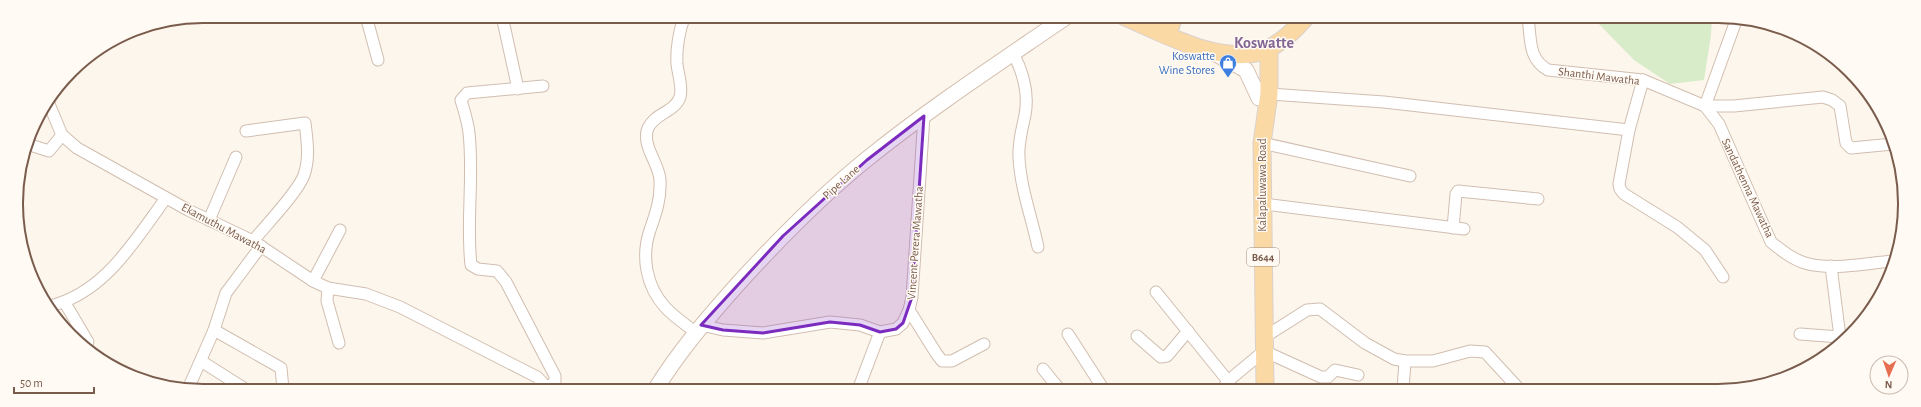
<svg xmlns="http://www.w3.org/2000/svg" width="1921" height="407" font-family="'Alegreya Sans',sans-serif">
<rect width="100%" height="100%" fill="#fdf6ec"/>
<!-- green -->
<path fill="#d8ecc9" d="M1596 17 1712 18 1711 35 1704 80 1670 84 1634 60 1596 21Z"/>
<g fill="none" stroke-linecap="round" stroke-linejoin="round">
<!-- street casing -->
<g stroke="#d1beb0" stroke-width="13">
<g id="street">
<path d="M366 16 378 60"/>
<path d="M502 16 518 89"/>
<path d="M685 16C679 30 676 50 677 64 678 74 683 88 680 97 675 112 655 113 648 128 641 145 659 163 660 180 661 199 656 213 650 230 641 256 646 286 665 307 673 316 685 324 695 332"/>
<path d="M1528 17C1531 39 1528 59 1548 70L1643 80 1705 106H1734L1823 97 1832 100 1840 106 1846 143 1851 148 1893 144"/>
<path d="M1013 53C1023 72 1029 94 1025 115 1022 130 1018 142 1019 157 1020 186 1032 219 1038 247"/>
<path d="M543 86 467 93 461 100C464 111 468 122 469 133 474 177 466 221 471 265L478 269 497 271 506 282 555 376V382L546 388"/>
<path d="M1269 94 1384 102 1629 130 1619 184 1620 189 1624 194 1677 227 1705 250 1723 277"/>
<path d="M49 104 62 135 77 148 188 210 253 241 313 281 328 288 366 294 400 307 537 377 542 382 546 388 544 390"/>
<path d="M1705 106 1719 124 1771 242C1781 250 1792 259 1805 263 1833 271 1865 263 1894 261"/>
<path d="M1705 106 1737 18"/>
<path d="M924 116 912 297 909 310 936 353 942 361H952L984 344"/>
<path d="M1629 130 1643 80"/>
<path d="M246 131 305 123C307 139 310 158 304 175 298 192 266 225 253 241"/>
<path d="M1262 143 1410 176"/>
<path d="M27 144 49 151 62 135"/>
<path d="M1264 204 1464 229"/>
<path d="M209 220 236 157"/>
<path d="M1453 228 1456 194 1458 191 1538 199"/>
<path d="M1831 266 1840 337 1847 338"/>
<path d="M313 281 340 230"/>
<path d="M328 288 327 301 339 343"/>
<path d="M1156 292 1228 381"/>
<path d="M65 303 88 342"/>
<path d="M50 306C105 293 135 240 166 198"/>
<path d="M701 325 723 330 763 333 830 322 860 325 880 332 896 329 903 323 909 310"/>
<path d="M214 330 281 368 283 389"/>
<path d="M1068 334 1104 390"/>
<path d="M1800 334 1840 337"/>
<path d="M1137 336 1161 357 1167 356 1188 331"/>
<path d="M1263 338 1307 310 1320 309 1365 343 1394 359 1405 361H1433L1470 351 1485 352 1520 390"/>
<path d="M201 361 245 389"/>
<path d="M1043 369 1060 390"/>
<path d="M188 389 214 330 226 293 261 246"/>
<path d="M858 390 880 332"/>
<path d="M1222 390 1228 381 1264 351 1321 377H1328L1335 370 1358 375"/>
<path d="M1403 390 1405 361"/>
</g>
</g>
<!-- secondary casing -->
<g stroke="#d6c0b0" stroke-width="17">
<g id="secondary">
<path d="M1214 53 1246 70 1259 98"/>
<path d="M655 390C680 350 706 320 737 285 777 241 820 197 867 159 930 108 999 63 1066 17"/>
</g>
</g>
<!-- primary casing -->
<g stroke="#dad1cd" stroke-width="19">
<g id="primary">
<path d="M1125 17C1163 33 1217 64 1259 52 1277 47 1294 31 1306 17"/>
<path d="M1167 35 1174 17"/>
<path d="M1265 390 1262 143 1269 94V48"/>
</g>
</g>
<!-- street -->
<use href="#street" stroke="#fff" stroke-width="11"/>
<!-- secondary -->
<use href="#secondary" stroke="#fff" stroke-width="15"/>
<!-- primary -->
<use href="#primary" stroke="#fbd9a5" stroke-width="17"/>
</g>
<!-- marked area -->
<path fill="#7b2cbf" fill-opacity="0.2" stroke="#7b2cbf" stroke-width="3" stroke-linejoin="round" d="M924 116 912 297 903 323 896 329 880 332 860 325 830 322 763 333 723 330 701 325 783 236 867 160Z"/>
<!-- icons -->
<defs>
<g id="shop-pin" transform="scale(0.9)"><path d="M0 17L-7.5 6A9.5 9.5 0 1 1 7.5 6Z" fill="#3f7fe0" stroke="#fffaf3"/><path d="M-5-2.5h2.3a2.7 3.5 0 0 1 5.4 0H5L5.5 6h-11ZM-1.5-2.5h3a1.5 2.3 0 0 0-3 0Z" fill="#fff"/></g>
</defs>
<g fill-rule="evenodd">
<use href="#shop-pin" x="1228" y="63"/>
</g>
<g text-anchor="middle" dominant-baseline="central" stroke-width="3" stroke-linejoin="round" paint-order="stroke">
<!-- shield labels -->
<rect fill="#fffaf3" stroke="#a28b7f" stroke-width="1" x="1247" y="248" width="32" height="18" rx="3"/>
<g font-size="11" font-weight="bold" fill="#7a5c4d">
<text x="1263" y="257">B644</text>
</g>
<!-- shop labels -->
<g font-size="12" fill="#366cbe" stroke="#fffaf3" text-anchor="end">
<text x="1215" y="56">Koswatte<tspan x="1215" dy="14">Wine Stores</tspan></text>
</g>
<!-- street labels -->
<g font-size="12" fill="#7a5c4d" stroke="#fffaf3">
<text transform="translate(1599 76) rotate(7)">Shanthi Mawatha</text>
<text transform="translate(841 182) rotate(-42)">Pipe Lane</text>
<text transform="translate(1262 185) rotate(-90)">Kalapaluwawa Road</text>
<text transform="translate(1748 188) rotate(65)">Sandathenna Mawatha</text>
<text transform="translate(224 228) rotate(28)">Ekamuthu Mawatha</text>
<text transform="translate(915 243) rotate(-86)">Vincent Perera Mawatha</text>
</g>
<!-- district labels -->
<g font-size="16" font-weight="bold" fill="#846695" stroke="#fffaf3">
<text x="1264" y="43">Koswatte</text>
</g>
</g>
<!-- crop -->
<path d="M0 0H1921V407H0ZM203 23H1718A180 180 0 0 1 1898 203V204A180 180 0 0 1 1718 384H203A180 180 0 0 1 23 204V203A180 180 0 0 1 203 23Z" fill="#fffaf3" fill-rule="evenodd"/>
<path fill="none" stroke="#7a5c4d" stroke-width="2" d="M203 23H1718A180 180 0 0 1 1898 203V204A180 180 0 0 1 1718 384H203A180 180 0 0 1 23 204V203A180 180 0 0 1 203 23Z"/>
<!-- north arrow -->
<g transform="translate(1889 375) rotate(182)"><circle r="19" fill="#fffaf3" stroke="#cabbb1"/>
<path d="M0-3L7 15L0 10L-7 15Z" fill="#e76f51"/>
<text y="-6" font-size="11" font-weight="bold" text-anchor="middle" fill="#7a5c4d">N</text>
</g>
<!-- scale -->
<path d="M14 387v6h80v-6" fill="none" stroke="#7a5c4d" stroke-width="2"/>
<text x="20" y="387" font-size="12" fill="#7a5c4d" stroke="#fffaf3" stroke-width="3" paint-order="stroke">50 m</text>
</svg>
